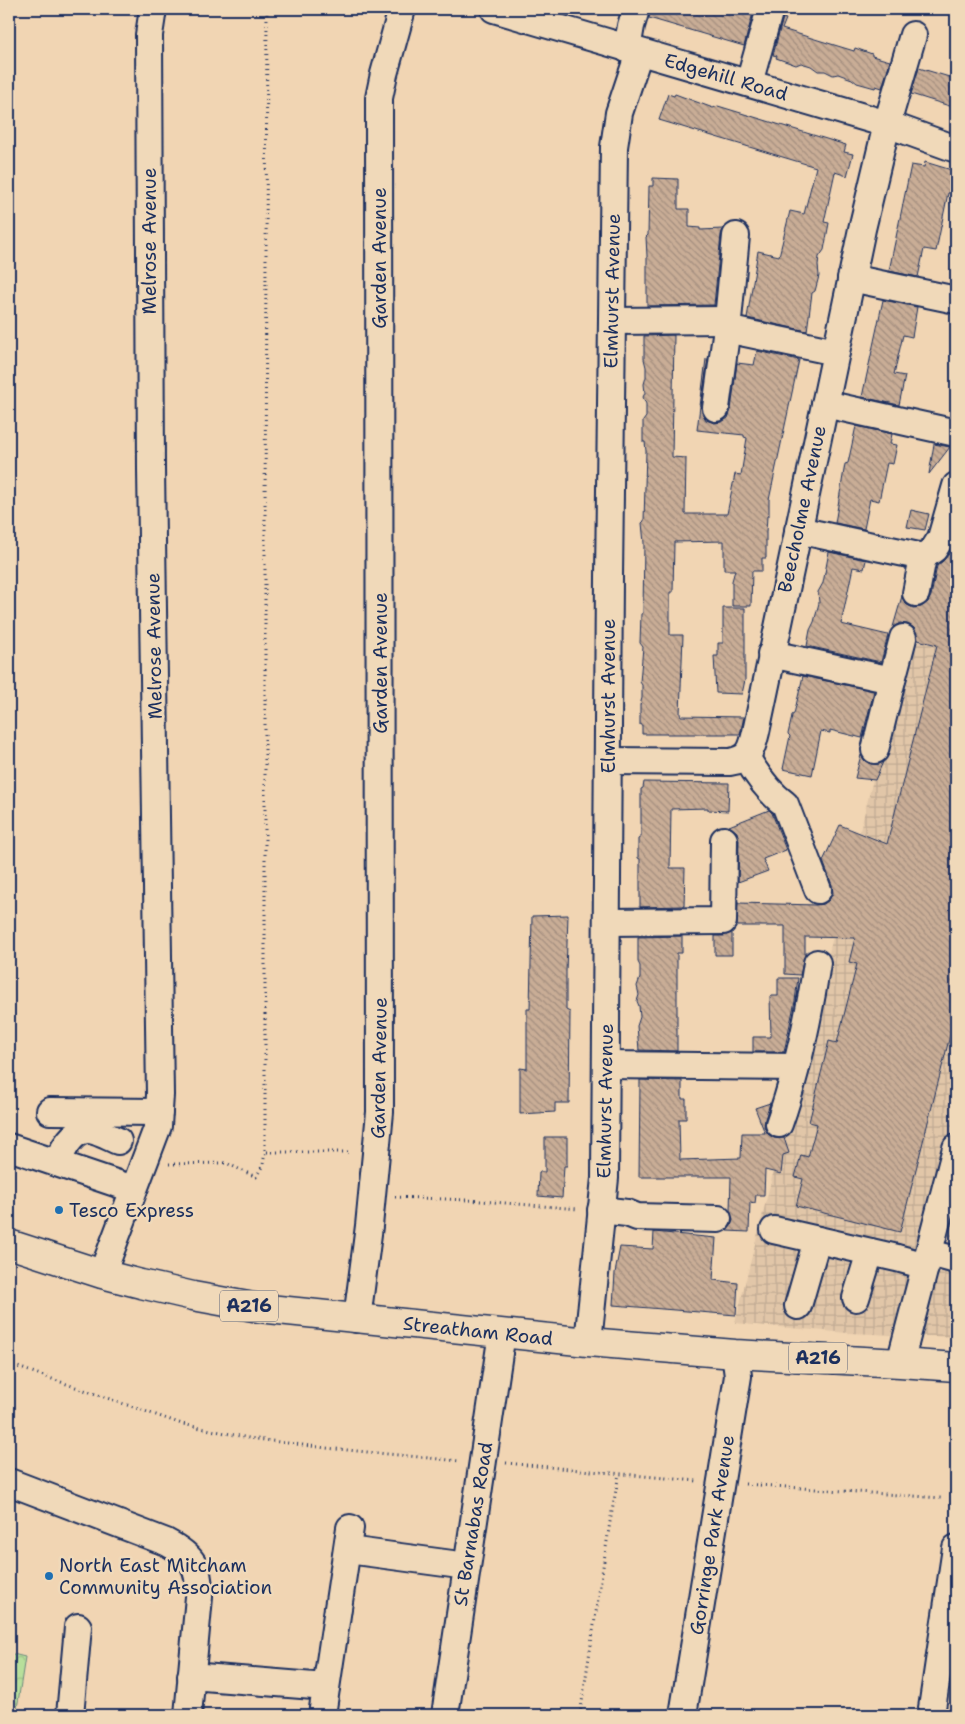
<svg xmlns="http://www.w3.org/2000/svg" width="965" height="1724" font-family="'Shantell Sans',sans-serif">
<defs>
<pattern id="industrial-grid" width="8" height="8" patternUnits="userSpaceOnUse" patternTransform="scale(1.25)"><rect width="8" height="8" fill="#e1c6a8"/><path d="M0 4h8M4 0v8" fill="none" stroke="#c0aa93"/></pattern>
<pattern id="forest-crowns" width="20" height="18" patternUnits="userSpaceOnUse" patternTransform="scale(1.25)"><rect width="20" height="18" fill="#b7df9b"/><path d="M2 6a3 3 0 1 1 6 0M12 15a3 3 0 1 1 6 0" fill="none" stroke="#9dc088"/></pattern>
<pattern id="building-back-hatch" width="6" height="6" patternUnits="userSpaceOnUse" patternTransform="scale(1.25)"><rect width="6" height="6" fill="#c9ad96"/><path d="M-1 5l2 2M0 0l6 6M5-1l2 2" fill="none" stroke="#a28d7e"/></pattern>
</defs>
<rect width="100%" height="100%" fill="#f1d5b3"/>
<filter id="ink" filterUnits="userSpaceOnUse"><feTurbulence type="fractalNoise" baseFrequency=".02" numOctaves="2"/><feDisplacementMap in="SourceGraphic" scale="10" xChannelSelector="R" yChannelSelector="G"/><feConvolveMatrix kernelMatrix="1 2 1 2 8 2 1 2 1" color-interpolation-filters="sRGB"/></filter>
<g filter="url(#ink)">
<!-- industrial -->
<path fill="url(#industrial-grid)" d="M950 551 956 553V1337L847 1333 735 1323 928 563Z"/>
<!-- forest -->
<path fill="url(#forest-crowns)" stroke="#69877c" d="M9 1653 25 1657 16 1715H9Z"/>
<!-- building -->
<g fill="url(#building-back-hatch)" stroke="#1b2f5e">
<path d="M651 9H754L744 46 649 18Z"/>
<path d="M783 18 786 19 782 29 854 51 855 48 872 54V56L890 61 882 88 876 86 875 88 857 83 852 79 838 74 833 75 825 71H818L811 66 801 63 796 65 776 58 777 56 773 55Z"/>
<path d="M919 68 956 79V108L911 94Z"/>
<path d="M668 94 674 96 675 94 713 108 718 106 846 145 844 152 853 154 847 176 835 172 824 222 829 223 824 250 819 257 818 265 819 276 815 291 812 293 807 331 747 318 758 251 779 256 790 211 804 214 816 167 659 120Z"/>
<path d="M925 162 955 171 951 193H948L936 251 924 249 918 277 889 271 911 165 924 167Z"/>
<path d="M653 178 678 179V209H689V227L700 228V230L723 229 721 235 714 305 647 306V256L646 237 648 235 649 186H653Z"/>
<path d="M883 300 917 307 912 337 903 335 894 374 905 376 899 405 862 397Z"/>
<path d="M674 335 672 457 686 458 685 514H727L735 474 741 475 747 438 744 437V435L697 430 706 359H708L701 406 702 413 706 420 714 423 722 422 728 418 731 410 737 363 754 365 757 351 799 360 769 500V516H767L766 532V558H762V571H752L751 606H732V581L735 570H724V541L674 542 673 592H670V635H683L680 714 681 716 744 717 740 734H642V725H640V705L642 698V685L640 682 643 647 640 643 641 614 643 613 644 543 642 523 644 521 646 451 645 442H643V421L646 417V404L643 397 645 393 644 384 646 377V367L644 359V336Z"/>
<path d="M856 426 892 434 890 444 897 445 893 464 887 463 879 501 870 499 864 529 835 523 845 464 848 463Z"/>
<path d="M934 444 950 447 929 474Z"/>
<path d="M911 510 929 514 925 530 907 527Z"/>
<path d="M829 552 866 560 864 569 853 567 841 624 888 635 881 662 807 646 810 630 814 622 819 603 818 592 823 583Z"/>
<path d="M950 553 956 554V1012L900 1232 796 1206 803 1179 795 1177 801 1155 808 1157 817 1124 809 1122 829 1041 837 1043 857 964 849 962 855 938 805 937V955L800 975 785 974V926H737L738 903 816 905 824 904 829 900 833 893 832 885 823 861 840 825 887 844 937 645 918 640 917 634 914 628 907 624 900 623 893 627 902 596 906 604 913 608 921 607 928 602 931 596 937 566 943 561Z"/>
<path d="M723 608H745V680L742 694 716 693 714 656H718V643H723Z"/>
<path d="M803 676 874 691 862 738 830 730V733L821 731 812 775 783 769 790 736 788 734 791 721 792 715 794 714Z"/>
<path d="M861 755 865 761 871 764H879L883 762 875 780 855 778Z"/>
<path d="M644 782 729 783 728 811 708 810V808L671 809 670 868H685L684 906 640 907V859L638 858V839L641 837V789L643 788Z"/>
<path d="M769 810 772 813 786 850 763 859 768 871 738 882 739 840 737 832 729 826Z"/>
<path d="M568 915 566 972V1010L570 1012 569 1103H555V1112L520 1114V1068L527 1069V1009H530L532 916Z"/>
<path d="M732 932V955H715V936H724Z"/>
<path d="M682 936V953H677V1051L639 1050 637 1026 640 1017 639 1006 637 1001 639 995 637 986 640 978V966L638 962V937Z"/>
<path d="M778 978H798L795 1001 784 1052H753V1037H771L770 996H778Z"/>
<path d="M640 1080 682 1081V1099H686V1119H679L680 1160 741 1158 742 1133H765L755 1108 770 1103 765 1119 764 1127 768 1134 774 1138H784L789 1153 783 1155 781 1174 765 1170 764 1195H756L755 1203 750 1202 749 1232 727 1231 731 1226 733 1220 730 1210 731 1177H639Z"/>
<path d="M545 1137H567V1166H564L562 1198 538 1196 539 1172H545Z"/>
<path d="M654 1232 716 1238 713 1280 738 1283 736 1315 613 1305 615 1273 620 1247 653 1249Z"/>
</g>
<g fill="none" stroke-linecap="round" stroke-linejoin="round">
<!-- minor casing -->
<g stroke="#1b2f5e" stroke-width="30">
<g id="minor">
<path d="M494 9 887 124 956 149"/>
<path d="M627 49 631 26 636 9"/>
<path d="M749 83 770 9"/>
<path d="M851 278 956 300"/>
<path d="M612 321 728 320"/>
<path d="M726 329 836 352"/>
<path d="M825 404 956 433"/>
<path d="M716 408 728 320 736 236"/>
<path d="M798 530 923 557 916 593"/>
<path d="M923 557 934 549 941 538 956 486"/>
<path d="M771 654 892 680 875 750"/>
<path d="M892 680 903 638"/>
<path d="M746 757C756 774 768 792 785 804L818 890"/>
<path d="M608 761 730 762C749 759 752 750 756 732L862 229 887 124 913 35"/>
<path d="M607 922 723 921 724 840"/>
<path d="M606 1065 795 1067"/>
<path d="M50 1111 159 1112"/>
<path d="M779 1124C797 1073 809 1016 817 963"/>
<path d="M9 1147 133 1189"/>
<path d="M57 1163C62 1151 72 1130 88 1130 95 1130 111 1138 118 1141"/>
<path d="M601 1210 627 1213 637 1217 718 1219"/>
<path d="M774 1230 897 1258 926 1266"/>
<path d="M930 1253 956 1260"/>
<path d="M102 1274 158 1126 160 1095 151 469 149 35 153 9"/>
<path d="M856 1298 870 1252"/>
<path d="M798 1306 817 1240"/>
<path d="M357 1319 369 1226 380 1112 379 98 384 74 402 9"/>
<path d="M588 1342 605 1178 609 577 614 147 619 113 639 53"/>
<path d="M900 1363 956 1148"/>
<path d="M9 1482 166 1542C193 1556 200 1567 199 1597L188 1715"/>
<path d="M348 1550 467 1566"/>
<path d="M191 1676 326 1687"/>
<path d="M70 1715 78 1627"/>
<path d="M322 1715 350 1528"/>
<path d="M445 1715 502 1333"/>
<path d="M683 1715 738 1376 735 1354"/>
<path d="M931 1715 956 1548"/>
</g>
</g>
<!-- major casing -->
<g stroke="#1b2f5e" stroke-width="31">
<path id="major" d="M9 1244 102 1274 141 1284 193 1296 259 1308 588 1342 735 1354 900 1363 956 1367"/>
</g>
<!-- path -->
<g stroke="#1b2f5e" stroke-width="3" stroke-dasharray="1 4" stroke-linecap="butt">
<path d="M267 9 265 512V1152H352"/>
<path d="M169 1164 226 1163 256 1177 263 1165 265 1152"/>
<path d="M395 1197 468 1200 579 1209"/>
<path d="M9 1364 182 1424 249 1438 326 1448 460 1461"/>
<path d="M506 1463 697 1481"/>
<path d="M745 1484 941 1498"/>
<path d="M580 1715 610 1522 619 1474"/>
</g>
<!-- minor -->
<use href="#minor" stroke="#f0d9b9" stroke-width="26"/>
<!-- major -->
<use href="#major" stroke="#f0d9b9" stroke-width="28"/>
</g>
</g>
<!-- markers -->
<g fill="#1f6fb2" stroke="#f0d9b9" stroke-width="2">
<circle cx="59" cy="1210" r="5"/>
<circle cx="49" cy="1576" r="5"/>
</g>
<g text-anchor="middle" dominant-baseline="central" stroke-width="5" stroke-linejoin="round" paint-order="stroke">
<!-- shield labels -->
<g fill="#f0d9b9" stroke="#5b6279" stroke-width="1">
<rect x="220" y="1290.5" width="58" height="31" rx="4"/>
<rect x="789" y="1342.5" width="58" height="31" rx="4"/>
</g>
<g font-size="18" font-weight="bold" fill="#1b2f5e">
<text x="249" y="1306">A216</text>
<text x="818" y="1358">A216</text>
</g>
<!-- street labels -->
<g font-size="19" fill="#1b2f5e" stroke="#f0d9b9">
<text transform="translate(726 77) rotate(16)">Edgehill Road</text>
<text transform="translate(149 241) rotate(-90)">Melrose Avenue</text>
<text transform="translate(379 258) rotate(-90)">Garden Avenue</text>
<text transform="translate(612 291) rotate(-89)">Elmhurst Avenue</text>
<text transform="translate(802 509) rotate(-78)">Beecholme Avenue</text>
<text transform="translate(154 646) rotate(-91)">Melrose Avenue</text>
<text transform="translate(380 663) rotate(-90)">Garden Avenue</text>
<text transform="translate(608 696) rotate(-90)">Elmhurst Avenue</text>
<text transform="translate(379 1068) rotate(-89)">Garden Avenue</text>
<text transform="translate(605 1101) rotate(-89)">Elmhurst Avenue</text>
<text transform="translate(478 1331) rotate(6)">Streatham Road</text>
<text transform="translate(473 1524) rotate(-81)">St Barnabas Road</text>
<text transform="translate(712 1535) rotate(-81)">Gorringe Park Avenue</text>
</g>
<!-- poi labels -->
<g font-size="19" fill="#1b2f5e" stroke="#f0d9b9" text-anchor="start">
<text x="69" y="1210">Tesco Express</text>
<text x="59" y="1565">North East Mitcham<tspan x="59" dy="22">Community Association</tspan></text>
</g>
</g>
<!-- margin -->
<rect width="965" height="1724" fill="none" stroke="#f0d9b9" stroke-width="30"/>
<rect x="15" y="15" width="935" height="1694" fill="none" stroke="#1b2f5e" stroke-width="2" filter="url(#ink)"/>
</svg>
